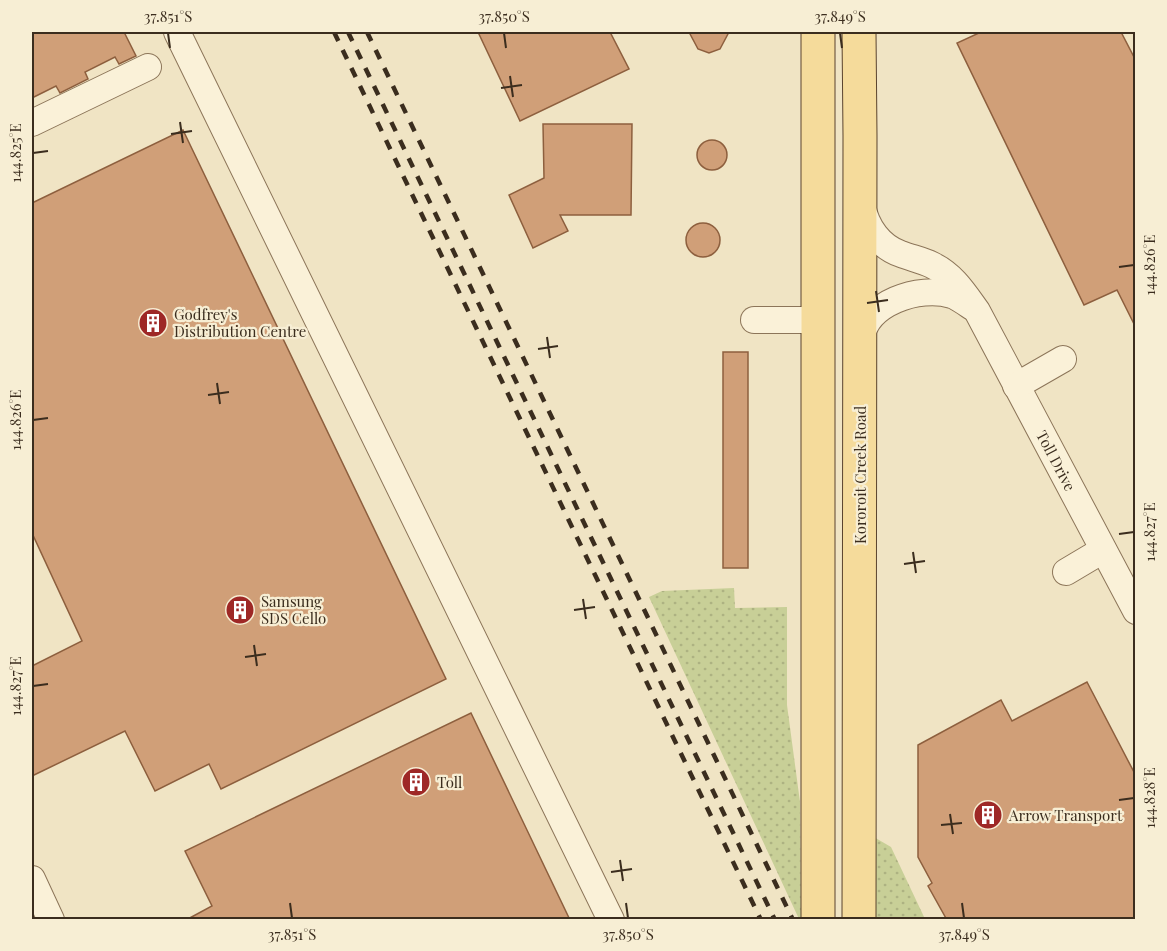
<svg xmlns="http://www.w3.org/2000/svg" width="1167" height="951" font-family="'Playfair Display',serif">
<defs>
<pattern id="grass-dots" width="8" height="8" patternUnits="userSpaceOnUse" patternTransform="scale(1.5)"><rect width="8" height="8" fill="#c8cf97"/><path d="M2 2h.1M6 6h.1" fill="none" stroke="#adb282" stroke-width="1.8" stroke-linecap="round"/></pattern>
</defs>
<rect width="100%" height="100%" fill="#f0e4c4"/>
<!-- grass -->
<g fill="url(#grass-dots)">
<path d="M734 588 735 608 787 607V705L800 802 801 919H799L649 597 662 591Z"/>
<path d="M867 833 891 847 925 919H868Z"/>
</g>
<!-- building -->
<g fill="#d09f78" stroke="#8d5f3e" stroke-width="1.5">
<path d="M32 32H124L136 56 119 64 115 57 85 72 88 79 60 93 56 86 32 98Z"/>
<path d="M478 32H610L629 69 520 121Z"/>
<path d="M689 32H729L720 49 709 53 698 49Z"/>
<path d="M981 32H1121L1136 61V328L1117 290 1084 305 957 43Z"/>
<path d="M543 124H632L631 215H560L568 231 533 248 509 195 544 178Z"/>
<path d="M183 130 446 679 221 789 209 764 155 791 125 731 32 776V666L82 641 32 533V203Z"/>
<circle cx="712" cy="155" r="15"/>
<circle cx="703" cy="240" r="17"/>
<rect x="723" y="352" width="25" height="216"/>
<path d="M1087 682 1136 776V920H947L928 886 932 883 918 857V745L1001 700 1012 721Z"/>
<path d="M471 713 570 920H186L212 906 185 851Z"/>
</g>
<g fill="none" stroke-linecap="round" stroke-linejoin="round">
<!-- minor casing -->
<g stroke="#8c7559" stroke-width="28">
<g id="minor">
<path d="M177 32 611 920"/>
<path d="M32 123 148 67"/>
<path id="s1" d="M862 205C866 227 880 247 901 254 911 258 922 260 932 265 953 275 964 293 977 311L1136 611"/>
<path d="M754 320H820"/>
<path d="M861 340C865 303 919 285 952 295 959 298 966 303 972 307"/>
<path d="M1016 386 1063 359"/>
<path d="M1066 572 1103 550"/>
<path d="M32 879 51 920"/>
</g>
</g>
<!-- major casing -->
<g stroke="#5a432e" stroke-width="35">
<g id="major">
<path d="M859 32 860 136 859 920"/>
<path d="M818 920V32"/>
</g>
</g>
<!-- minor -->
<use href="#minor" stroke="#faf1d8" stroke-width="26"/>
<!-- major -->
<use href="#major" stroke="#f5db9b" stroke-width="33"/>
<!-- rail -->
<g stroke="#3b2d1e" stroke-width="4.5" stroke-dasharray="10 10" stroke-linecap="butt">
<path d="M334 32 761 920"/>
<path d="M348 32 775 920"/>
<path d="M367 32 793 920"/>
</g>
</g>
<!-- ticks -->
<path fill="none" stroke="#3b2d1e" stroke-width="2" d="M168 33 170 48M504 33 506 48M840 33 842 48M510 76 513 97M501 88 522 85M180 122 183 143M171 134 192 131M33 153 48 151M1119 267 1134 265M876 291 879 312M867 303 888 300M547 337 550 358M538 349 558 346M217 383 220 404M208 395 229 392M33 420 48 418M1119 534 1134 532M913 552 916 573M904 564 925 561M583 599 586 619M574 610 595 607M254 645 257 666M245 657 266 654M33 686 48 684M1119 800 1134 798M950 814 953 834M941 825 962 823M620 860 623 881M611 872 632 869M290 903 292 918M626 903 628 918M962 903 964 918"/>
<!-- icons -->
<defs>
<g id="building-disc" transform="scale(1.5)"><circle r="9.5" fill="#9e2826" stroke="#f7eed4"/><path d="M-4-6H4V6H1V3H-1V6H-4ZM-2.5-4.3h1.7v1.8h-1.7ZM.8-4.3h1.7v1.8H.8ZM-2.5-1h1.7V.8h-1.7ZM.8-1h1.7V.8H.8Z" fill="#fff"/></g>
</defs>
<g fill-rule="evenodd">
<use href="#building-disc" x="153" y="323"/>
<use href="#building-disc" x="240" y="610"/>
<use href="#building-disc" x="416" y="782"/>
<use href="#building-disc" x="988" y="815"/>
</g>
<g text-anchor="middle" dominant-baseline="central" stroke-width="4.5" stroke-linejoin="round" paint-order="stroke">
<!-- poi labels -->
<g font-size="15" fill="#3b2d1e" stroke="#f7eed4" text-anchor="start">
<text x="174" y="314">Godfrey's<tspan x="174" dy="17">Distribution Centre</tspan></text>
<text x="261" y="601">Samsung<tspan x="261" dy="17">SDS Cello</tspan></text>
<text x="437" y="782">Toll</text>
<text x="1009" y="815">Arrow Transport</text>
</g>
<!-- street labels -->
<g font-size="15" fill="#3b2d1e" stroke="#f7eed4">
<text stroke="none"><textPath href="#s1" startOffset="333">Toll Drive</textPath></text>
<text transform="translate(860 475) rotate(-90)">Kororoit Creek Road</text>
</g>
</g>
<!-- border -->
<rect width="1167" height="951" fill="none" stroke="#f7eed4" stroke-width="66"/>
<rect x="33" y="33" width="1101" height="885" fill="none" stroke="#3b2d1e" stroke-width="2"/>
<g font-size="15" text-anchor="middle" fill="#3b2d1e">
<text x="168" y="22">37.851°S</text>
<text x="504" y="22">37.850°S</text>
<text x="840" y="22">37.849°S</text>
<text transform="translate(16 153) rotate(-90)" y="5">144.825°E</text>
<text transform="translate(1150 265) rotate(-90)" y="5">144.826°E</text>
<text transform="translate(16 420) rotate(-90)" y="5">144.826°E</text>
<text transform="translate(1150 532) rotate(-90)" y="5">144.827°E</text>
<text transform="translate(16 686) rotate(-90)" y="5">144.827°E</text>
<text transform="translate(1150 798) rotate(-90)" y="5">144.828°E</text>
<text x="292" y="940">37.851°S</text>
<text x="628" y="940">37.850°S</text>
<text x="964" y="940">37.849°S</text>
</g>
</svg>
